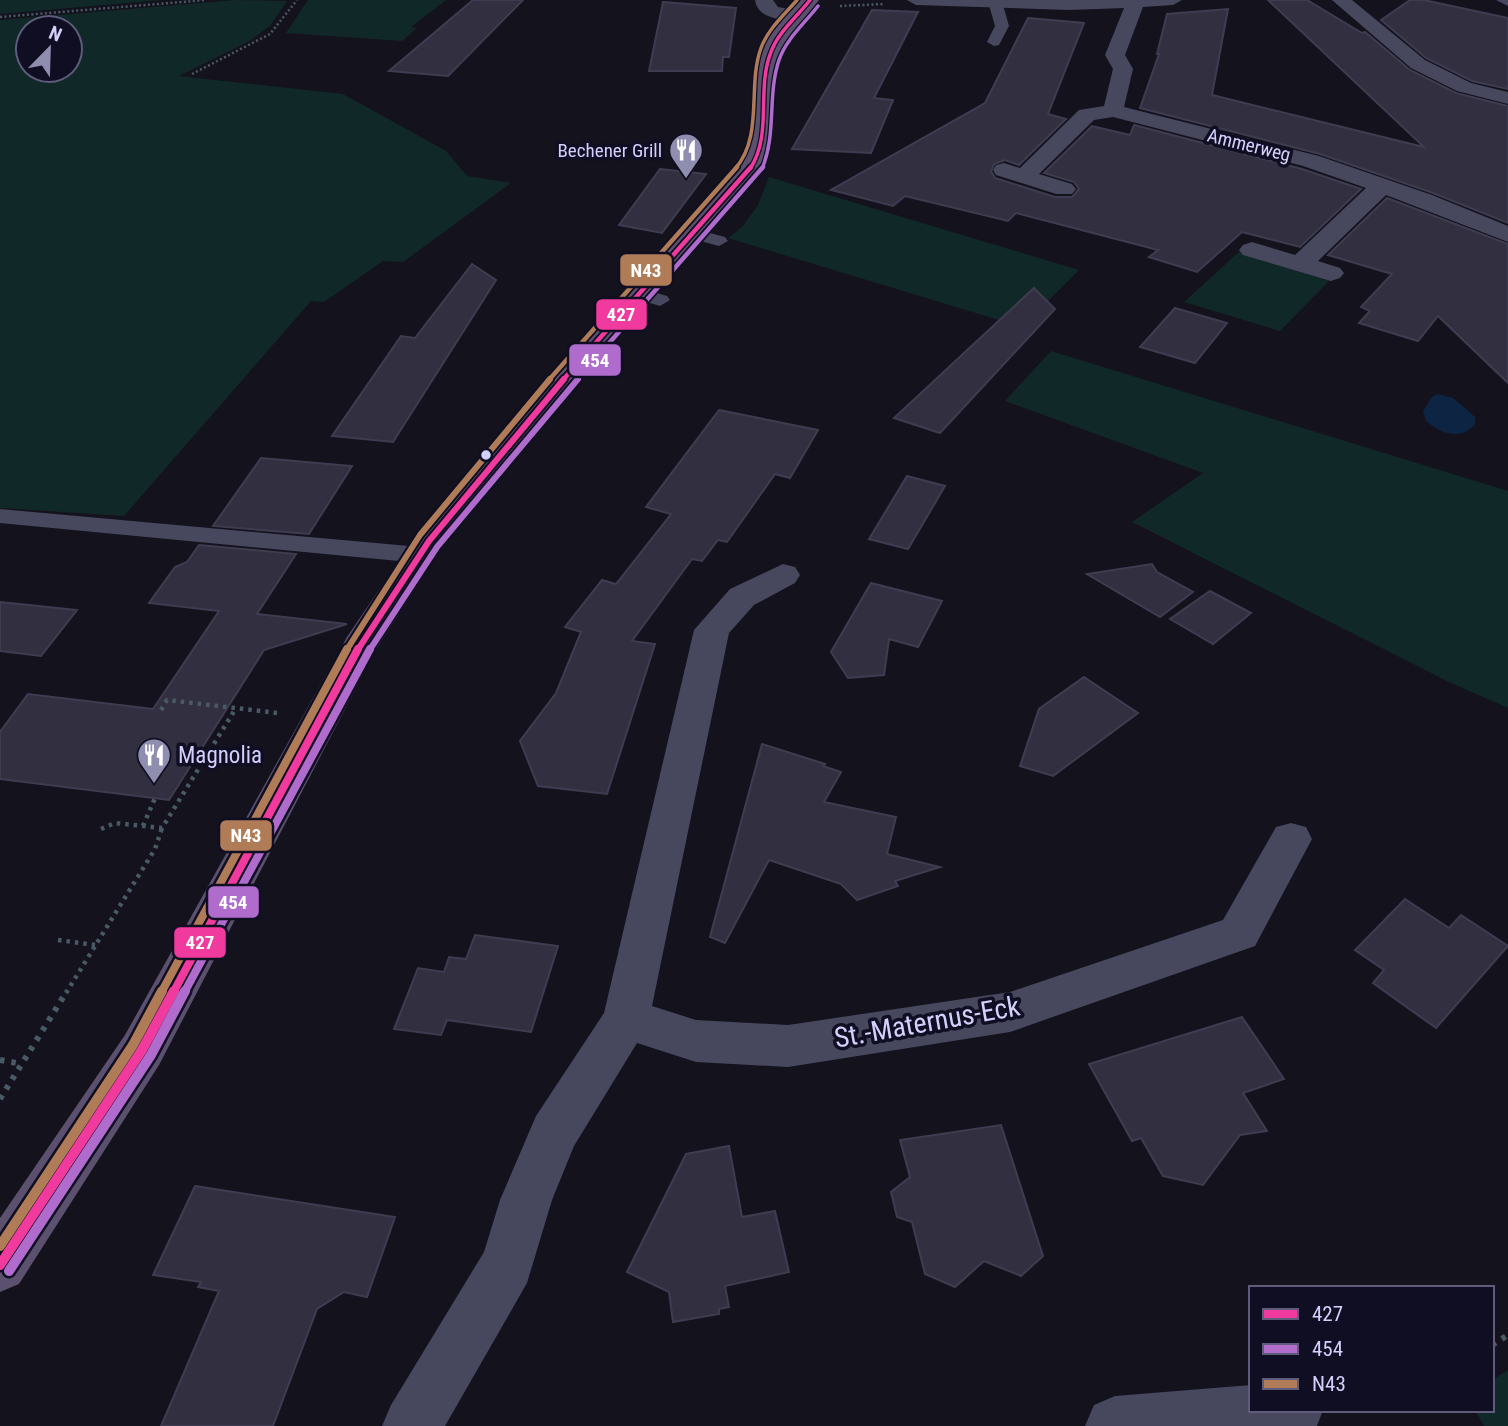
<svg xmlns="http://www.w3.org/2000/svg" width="1508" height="1426" font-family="'Roboto Condensed',sans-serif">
<rect width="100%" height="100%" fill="#14121d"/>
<!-- green -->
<g fill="#112828" fill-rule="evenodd">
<path d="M0 0H162L0 14Z"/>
<path d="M235 0 287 1 270 26 251 40 179 76 343 94 446 151 467 176 511 183 403 262 383 261 324 302 311 301 124 516 0 508V20ZM28 28H70V70H28Z"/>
<path d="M308 0H446L411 27 417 28 402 41 286 33Z"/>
<path d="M769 177 1079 270 1022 327 728 238 742 227 758 205Z"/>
<path d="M1240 251 1331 279 1280 331 1184 302Z"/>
<path d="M1051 351 1508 491V708L1449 682 1132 522 1203 473 1005 401Z"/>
<path d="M1508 1370V1426H1484L1475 1410H1492V1380Z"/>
</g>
<!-- water -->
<path fill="#0e2443" d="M1438 394 1453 398 1475 417V424C1461 441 1441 434 1426 421L1423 411 1432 397Z"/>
<!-- building -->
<g fill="#323040" stroke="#3f3c51" stroke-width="2">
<path d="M473 0H523L448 76 389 71Z"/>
<path d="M1268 0H1307L1362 33 1365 32 1410 70 1456 93 1508 106V223L1433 193 1320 154 1140 108 1159 54H1157L1167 14 1228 9 1212 95 1424 147Z"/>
<path d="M1410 0H1424L1508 18V89L1472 81 1426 58 1381 20Z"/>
<path d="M663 2 736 8 729 57H723L722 71H649Z"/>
<path d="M872 10 918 12 874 98 893 100 871 153 792 149Z"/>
<path d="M1028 18 1084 23 1048 114 1066 119 1019 165 1005 160 994 164 991 171 995 178 1055 197H1072L1079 189 1074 182 1044 173 1092 126 1130 135 1134 125 1302 169 1361 189 1300 247 1242 232 1197 272 1149 257 1158 250 1016 213 1008 221 905 196 893 206 831 190 985 103Z"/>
<path d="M660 169 706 174 662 233 619 225Z"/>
<path d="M1387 198 1508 244V383L1438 316 1418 341 1359 323 1370 311 1361 307 1392 274 1328 255Z"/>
<path d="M472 264 496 280 393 442 332 436 401 336 415 338Z"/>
<path d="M1034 288 1055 309 940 433 894 418Z"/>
<path d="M1175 308 1227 323 1195 363 1140 347Z"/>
<path d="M719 410 818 430 790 478 775 474 727 542 718 540 702 561 692 559 632 641 655 644 607 794 538 786 520 741 556 693 581 632 565 627 602 580 616 584 671 514 646 507Z"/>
<path d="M261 458 352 466 309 534 213 526Z"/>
<path d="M907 476 945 486 908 549 869 539Z"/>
<path d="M199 545 296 554 257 614 347 624 264 650 169 800 0 779V732L28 694 153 709 219 611 149 603 175 567 187 562Z"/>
<path d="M1152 564 1157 572 1193 592 1160 617 1087 574Z"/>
<path d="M871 583 942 601 918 647 889 639 884 675 848 678 831 652Z"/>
<path d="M1210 591 1251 613 1213 644 1170 619Z"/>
<path d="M0 602 77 610 41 656 0 651Z"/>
<path d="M1084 677 1138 713 1053 776 1020 766 1039 709Z"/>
<path d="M762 744 825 764 823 766 841 772 824 802 896 817 887 854 940 867 895 881 898 886 857 900 841 884 769 860 725 943 710 937Z"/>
<path d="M1405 899 1449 928 1461 915 1508 946 1436 1028 1373 983 1384 970 1355 950Z"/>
<path d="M475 935 558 946 531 1032 447 1020 441 1035 394 1029 418 968 444 972 449 957 466 959Z"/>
<path d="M1242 1017 1284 1079 1243 1093 1267 1131 1240 1135 1203 1185 1163 1176 1141 1138 1132 1141 1089 1064Z"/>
<path d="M1001 1125 1043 1256 1021 1276 984 1261 955 1287 925 1274 912 1222 897 1217 891 1192 910 1177 900 1140Z"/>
<path d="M729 1146 742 1217 775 1211 789 1272 725 1286 729 1307 719 1309V1314L673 1322 669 1292 627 1272 686 1154Z"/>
<path d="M195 1186 395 1217 367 1297 344 1292 317 1309 273 1426H161L219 1291 198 1287 201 1282 153 1275Z"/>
</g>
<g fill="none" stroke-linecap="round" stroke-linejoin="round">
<!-- path-far2 -->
<g stroke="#495965" stroke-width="2.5" stroke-dasharray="2 2.5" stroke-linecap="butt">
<path d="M840 6 884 4"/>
<path d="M0 17 206 0"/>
<path d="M192 74 270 34 297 0"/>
</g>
<!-- path-far1 -->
<g stroke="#495965" stroke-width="4.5" stroke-dasharray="3.5 5" stroke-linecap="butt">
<path d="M161 710 167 700 277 713"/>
<path d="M143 826 155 798"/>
<path d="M101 829 115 823 162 828 236 708"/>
<path d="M58 940 95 945"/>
<path d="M66 993 155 849 162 828"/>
</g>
<!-- path -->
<g stroke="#495965" stroke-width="6" stroke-dasharray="4.5 7" stroke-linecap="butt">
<path d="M0 1060 22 1064"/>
<path d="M0 1099 67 991"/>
<path d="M1492 1345 1508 1335"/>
</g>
<!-- service -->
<g fill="#47475e" fill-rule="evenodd">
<path d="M996 1 1003 5 1009 26 999 45 994 46 987 42 995 26 989 5Z"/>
<path d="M695 229 725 237 728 241 719 246 689 238 686 234 689 230Z"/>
<path d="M640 288 667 296 670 300 660 306 633 298 630 294Z"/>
<path d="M0 509 420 547 429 550 432 555 429 560 420 563 0 523Z"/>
</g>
<!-- minor -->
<g fill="#47475e" fill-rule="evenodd">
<path d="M755 0H773L778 7 806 12 808 16 799 22C783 19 758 20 755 0Z"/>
<path d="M907 0H1182L1173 5 1143 7 1125 55 1133 69 1124 107 1319 156 1432 195 1508 226V242L1386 195 1318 261 1340 268 1344 273 1340 278 1331 281 1243 255 1239 250 1243 245 1252 242 1295 255 1366 188 1303 166 1113 117 1094 120 1039 174 1072 184 1076 189 1072 194H1056L996 175 993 170 996 165 1004 163 1020 168 1079 110 1104 106 1113 69 1105 55 1124 8 1069 10 916 5Z"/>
<path d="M1332 0H1352L1425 60 1471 83 1508 92V104L1457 91 1411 68Z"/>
<path d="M1496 0H1508V6Z"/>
<path d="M783 564 795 567 800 575 795 583 754 605 729 633 652 1006 696 1020 788 1025 1010 992 1223 920 1276 827 1291 823 1306 827 1312 839 1255 946 1010 1032 788 1067 696 1062 637 1043 574 1146 552 1200 527 1283 445 1426H382L391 1405 484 1252 500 1200 536 1116 604 1013 694 630 730 589Z"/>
<path d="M1251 1385V1410H1323L1317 1426H1085L1094 1405 1115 1396Z"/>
</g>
<!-- primary -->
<path fill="#5b516f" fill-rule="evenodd" d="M801 0H819C807 17 787 33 780 53 766 92 784 124 763 166L533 433 442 547 377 648 159 1065 19 1284 0 1292V1218L125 1035 347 637 417 534 511 421 742 163C762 125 746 88 761 52 769 32 787 16 801 0Z"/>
<!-- bus-1-far4 casing -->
<g stroke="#100e22" stroke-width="6">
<path id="bus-1-far4" d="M750 169C773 134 756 89 771 52 778 32 797 17 810 0"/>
</g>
<!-- bus-1-far3 casing -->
<g stroke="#100e22" stroke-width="8">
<path id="bus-1-far3" d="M562 381 751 167"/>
</g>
<!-- bus-1-far2 casing -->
<g stroke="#100e22" stroke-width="10">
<path id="bus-1-far2" d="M357 651 429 541 564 379"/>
</g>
<!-- bus-1-far1 casing -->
<g stroke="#100e22" stroke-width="13">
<path id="bus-1-far1" d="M173 993 358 649"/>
</g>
<!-- bus-1 casing -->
<g stroke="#100e22" stroke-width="15">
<path id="bus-1" d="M0 1265 142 1050 174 991"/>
</g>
<!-- bus-2-far4 casing -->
<g stroke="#100e22" stroke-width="6">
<path id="bus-2-far4" d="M762 169C777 133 767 96 779 60 786 39 805 23 818 6"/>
</g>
<!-- bus-2-far3 casing -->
<g stroke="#100e22" stroke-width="8">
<path id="bus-2-far3" d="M576 381 763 167"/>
</g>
<!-- bus-2-far2 casing -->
<g stroke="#100e22" stroke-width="10">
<path id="bus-2-far2" d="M369 651 437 547 578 379"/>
</g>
<!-- bus-2-far1 casing -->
<g stroke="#100e22" stroke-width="13">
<path id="bus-2-far1" d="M184 993 370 649"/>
</g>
<!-- bus-2 casing -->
<g stroke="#100e22" stroke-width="15">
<path id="bus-2" d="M9 1271 151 1055 185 991"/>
</g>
<!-- bus-3-far4 casing -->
<g stroke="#100e22" stroke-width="6">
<path id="bus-3-far4" d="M735 169C764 136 747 86 761 48 768 29 784 15 797 0"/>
</g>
<!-- bus-3-far3 casing -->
<g stroke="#100e22" stroke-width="8">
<path id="bus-3-far3" d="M548 381 737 167"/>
</g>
<!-- bus-3-far2 casing -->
<g stroke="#100e22" stroke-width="10">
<path id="bus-3-far2" d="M346 651 420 535 550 379"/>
</g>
<!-- bus-3-far1 casing -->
<g stroke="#100e22" stroke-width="13">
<path id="bus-3-far1" d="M161 993 347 649"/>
</g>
<!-- bus-3 casing -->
<g stroke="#100e22" stroke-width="15">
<path id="bus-3" d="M0 1246 133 1045 162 991"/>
</g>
<!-- bus-1-far4 -->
<use href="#bus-1-far4" stroke="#f13a9d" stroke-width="3.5"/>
<!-- bus-1-far3 -->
<use href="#bus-1-far3" stroke="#f13a9d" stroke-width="4.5"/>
<!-- bus-1-far2 -->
<use href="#bus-1-far2" stroke="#f13a9d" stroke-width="6"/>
<!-- bus-1-far1 -->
<use href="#bus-1-far1" stroke="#f13a9d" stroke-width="8"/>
<!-- bus-1 -->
<use href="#bus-1" stroke="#f13a9d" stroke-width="10"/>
<!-- bus-2-far4 -->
<use href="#bus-2-far4" stroke="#b06ccc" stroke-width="3.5"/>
<!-- bus-2-far3 -->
<use href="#bus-2-far3" stroke="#b06ccc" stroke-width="4.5"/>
<!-- bus-2-far2 -->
<use href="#bus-2-far2" stroke="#b06ccc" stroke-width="6"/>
<!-- bus-2-far1 -->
<use href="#bus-2-far1" stroke="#b06ccc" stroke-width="8"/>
<!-- bus-2 -->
<use href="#bus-2" stroke="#b06ccc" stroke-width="10"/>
<!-- bus-3-far4 -->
<use href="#bus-3-far4" stroke="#b07c57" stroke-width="3.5"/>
<!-- bus-3-far3 -->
<use href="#bus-3-far3" stroke="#b07c57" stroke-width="4.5"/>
<!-- bus-3-far2 -->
<use href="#bus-3-far2" stroke="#b07c57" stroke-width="6"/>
<!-- bus-3-far1 -->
<use href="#bus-3-far1" stroke="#b07c57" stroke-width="8"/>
<!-- bus-3 -->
<use href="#bus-3" stroke="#b07c57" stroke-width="10"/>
</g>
<!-- icons -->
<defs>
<g id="restaurant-pin" transform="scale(1.75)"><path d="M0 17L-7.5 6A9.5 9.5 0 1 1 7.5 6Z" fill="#908eaf" stroke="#100e22"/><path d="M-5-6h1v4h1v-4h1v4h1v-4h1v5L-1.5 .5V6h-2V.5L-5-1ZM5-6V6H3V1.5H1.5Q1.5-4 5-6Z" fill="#fff"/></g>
</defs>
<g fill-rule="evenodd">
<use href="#restaurant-pin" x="686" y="150"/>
<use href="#restaurant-pin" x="154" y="755"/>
</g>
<!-- markers -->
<circle fill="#d3d0fe" stroke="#100e22" stroke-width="2.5" cx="486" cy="455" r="6"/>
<g text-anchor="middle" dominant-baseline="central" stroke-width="7" stroke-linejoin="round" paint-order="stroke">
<!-- far-street labels -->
<g font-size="19" fill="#d3d0fe" stroke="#100e22">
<text transform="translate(1249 145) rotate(14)">Ammerweg</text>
</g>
<!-- far-poi labels -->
<g font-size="19" fill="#d3d0fe" stroke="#100e22" text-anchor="end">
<text x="662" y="150">Bechener Grill</text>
</g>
<!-- poi labels -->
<g font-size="23" fill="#d3d0fe" stroke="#100e22" text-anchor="start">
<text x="178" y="755">Magnolia</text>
</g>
<!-- near-street labels -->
<g font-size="28" fill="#d3d0fe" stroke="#100e22">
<text transform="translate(927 1022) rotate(-10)">St.-Maternus-Eck</text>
</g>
</g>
<g stroke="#100e22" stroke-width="2.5">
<rect x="619" y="253" width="54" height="34" rx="7" fill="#b07c57"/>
<rect x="595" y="298" width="53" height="33" rx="7" fill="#f13a9d"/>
<rect x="568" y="343" width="54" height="34" rx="7" fill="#b06ccc"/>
<rect x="219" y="819" width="54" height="33" rx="7" fill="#b07c57"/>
<rect x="207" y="885" width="53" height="34" rx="7" fill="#b06ccc"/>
<rect x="173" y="926" width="54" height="33" rx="7" fill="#f13a9d"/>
</g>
<g font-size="19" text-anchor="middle" font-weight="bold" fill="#fff">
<text x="646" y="277">N43</text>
<text x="621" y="321">427</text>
<text x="595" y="367">454</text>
<text x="246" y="842">N43</text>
<text x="233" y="909">454</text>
<text x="200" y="949">427</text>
</g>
<!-- legend -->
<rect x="1249" y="1286" width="245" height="126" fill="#100e22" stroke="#5e5c7a" stroke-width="2"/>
<rect x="1263" y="1309" width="35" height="10" fill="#f13a9d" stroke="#5e5c7a" stroke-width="2"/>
<text x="1312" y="1321" font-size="21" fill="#d3d0fe">427</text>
<rect x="1263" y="1344" width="35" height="10" fill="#b06ccc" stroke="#5e5c7a" stroke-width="2"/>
<text x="1312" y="1356" font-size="21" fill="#d3d0fe">454</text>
<rect x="1263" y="1379" width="35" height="10" fill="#b07c57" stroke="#5e5c7a" stroke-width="2"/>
<text x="1312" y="1391" font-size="21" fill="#d3d0fe">N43</text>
<!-- north arrow -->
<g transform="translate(49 49) rotate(23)"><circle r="33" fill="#100e22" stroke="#5e5c7a" stroke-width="2"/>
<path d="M0-5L12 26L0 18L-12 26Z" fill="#908eaf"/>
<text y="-10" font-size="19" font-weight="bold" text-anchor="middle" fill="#d3d0fe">N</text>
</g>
</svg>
